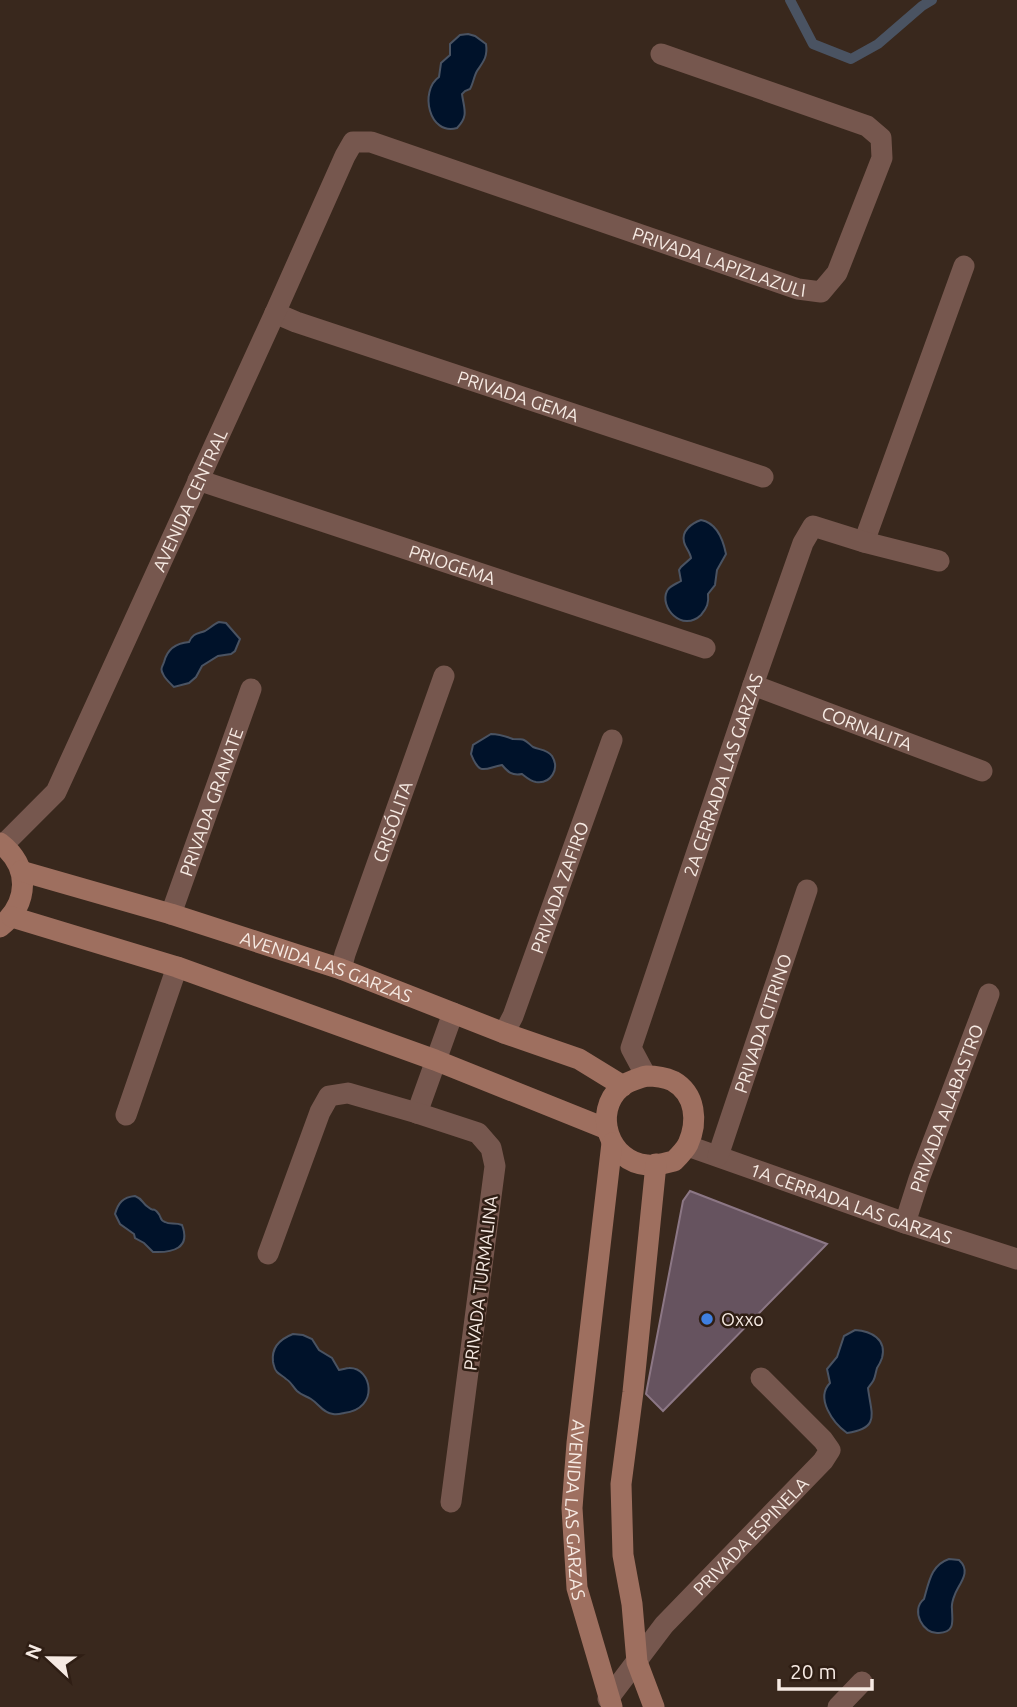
<svg xmlns="http://www.w3.org/2000/svg" width="1017" height="1707" font-family="Ubuntu,sans-serif">
<rect width="100%" height="100%" fill="#39281d"/>
<!-- water -->
<g fill="#00122a" stroke="#4a5362" stroke-width="2">
<path d="M468 34 475 36 486 44C488 57 483 62 477 71 474 76 473 84 470 89L465 91 462 94C464 109 469 116 457 128 429 136 419 91 439 77L441 63 450 55V44L460 35Z"/>
<path d="M701 520C717 523 723 539 726 554L717 570 715 585 708 594C709 603 707 608 701 615 682 633 659 607 667 591 669 586 676 584 681 581L679 570 681 567 691 558C690 552 685 547 684 542 681 531 692 523 701 520Z"/>
<path d="M219 622 226 623 240 639 235 651 231 654 218 656 202 666 196 677 189 683 174 687C170 683 165 679 163 674 160 668 162 668 164 662 167 650 176 643 189 642 193 633 197 634 205 631 210 628 214 624 219 622Z"/>
<path d="M491 734C500 734 505 736 513 739 515 739 522 739 524 740 528 742 529 744 533 747 539 750 547 749 552 756 560 769 551 784 536 782 530 781 526 777 522 774 512 776 508 772 502 765 485 768 480 777 471 754L473 745Z"/>
<path d="M135 1196C143 1199 142 1203 148 1207 155 1213 152 1206 158 1213 162 1217 159 1220 165 1222 170 1225 175 1222 182 1225 191 1248 173 1253 153 1252L144 1243 135 1238 134 1234 120 1224 115 1214C118 1203 123 1197 135 1196Z"/>
<path d="M855 1330C871 1331 887 1339 882 1358 881 1361 879 1365 877 1368 874 1379 876 1378 868 1388 871 1414 881 1428 847 1433 833 1423 815 1398 830 1383L827 1369 837 1357 844 1336Z"/>
<path d="M293 1334 303 1335 312 1339 319 1350 332 1358 339 1370C340 1370 347 1368 349 1368 372 1367 380 1409 344 1413 340 1414 337 1415 333 1414 323 1413 319 1404 311 1399 306 1396 301 1395 297 1391 293 1387 291 1382 286 1379 283 1376 280 1375 277 1372 274 1369 274 1366 273 1362 271 1347 280 1339 293 1334Z"/>
<path d="M949 1559 959 1560C969 1569 964 1578 958 1588 955 1593 951 1603 952 1609 952 1620 956 1632 939 1633 923 1635 910 1610 924 1599 929 1582 931 1565 949 1559Z"/>
</g>
<g fill="none" stroke-linecap="round" stroke-linejoin="round">
<!-- stream -->
<path stroke="#4a5362" stroke-width="10" d="M790 0 813 44 851 59 878 44 922 6 932 0"/>
</g>
<!-- building -->
<path fill="#66535f" stroke="#8c7785" stroke-width="2" d="M690 1191 827 1244 663 1411 646 1394 683 1201Z"/>
<g fill="none" stroke-linecap="round" stroke-linejoin="round">
<!-- street -->
<g stroke="#76574e" stroke-width="21">
<path id="s1" d="M275 313 296 322 763 477"/>
<path id="s2" d="M198 480 705 648"/>
<path d="M864 542 964 266"/>
<path id="s3" d="M753 685 982 771"/>
<path id="s4" d="M3 845 56 792 275 313 345 156 353 142H371L798 289 821 292 837 273 882 158 881 138 867 126 661 54"/>
<path id="s5" d="M171 914 251 689"/>
<path id="s6" d="M341 969 345 954 444 676"/>
<path id="s7" d="M504 1033 513 1016 612 740"/>
<path id="s8" d="M646 1076 631 1048 753 685 803 543 813 526 864 542 939 561"/>
<path d="M417 1113 453 1013"/>
<path d="M126 1115 177 967"/>
<path id="s9" d="M688 1146 905 1223 1017 1259"/>
<path id="s10" d="M718 1156 807 890"/>
<path id="s11" d="M905 1223 919 1179 989 994"/>
<path d="M268 1254 320 1112 329 1096 348 1093 417 1113 478 1133 491 1148 495 1166 451 1502"/>
<path id="s12" d="M608 1699 664 1625 823 1461 830 1450 823 1440 761 1378"/>
<path d="M838 1707 862 1682"/>
</g>
<!-- secondary -->
<g stroke="#9e6f5f" stroke-width="21">
<path d="M0 843C31 867 29 903 0 927"/>
<path id="s13" d="M21 871 171 914 341 969 504 1033 579 1059 623 1086"/>
<path d="M12 917 177 967 435 1060 607 1129"/>
<path d="M646 1076C655 1076 664 1077 673 1081 696 1094 698 1122 688 1144 685 1150 679 1156 674 1161 665 1163 656 1166 647 1165 609 1162 592 1112 621 1087 628 1081 637 1079 646 1076Z"/>
<path id="s14" d="M612 1143 577 1443 572 1508 577 1588 612 1707"/>
<path d="M654 1707 637 1662 632 1604 623 1555 621 1484 633 1392 656 1164"/>
</g>
</g>
<!-- markers -->
<circle fill="#3f7fe0" stroke="#2f1e14" stroke-width="2.5" cx="707" cy="1319" r="7"/>
<g text-anchor="middle" dominant-baseline="central" stroke-width="5" stroke-linejoin="round" paint-order="stroke">
<!-- street labels -->
<g font-size="18" fill="#f6eae3" stroke="#2f1e14">
<text stroke="none"><textPath href="#s4" startOffset="1176">PRIVADA LAPIZLAZULI</textPath></text>
<text stroke="none"><textPath href="#s1" startOffset="257">PRIVADA GEMA</textPath></text>
<text stroke="none"><textPath href="#s4" startOffset="396">AVENIDA CENTRAL</textPath></text>
<text stroke="none"><textPath href="#s2" startOffset="268">PRIOGEMA</textPath></text>
<text stroke="none"><textPath href="#s3" startOffset="122">CORNALITA</textPath></text>
<text stroke="none"><textPath href="#s8" startOffset="320">2A CERRADA LAS GARZAS</textPath></text>
<text stroke="none"><textPath href="#s5" startOffset="119">PRIVADA GRANATE</textPath></text>
<text stroke="none"><textPath href="#s6" startOffset="156">CRISÓLITA</textPath></text>
<text stroke="none"><textPath href="#s7" startOffset="156">PRIVADA ZAFIRO</textPath></text>
<text stroke="none"><textPath href="#s13" startOffset="320">AVENIDA LAS GARZAS</textPath></text>
<text stroke="none"><textPath href="#s10" startOffset="140">PRIVADA CITRINO</textPath></text>
<text stroke="none"><textPath href="#s11" startOffset="122">PRIVADA ALABASTRO</textPath></text>
<text stroke="none"><textPath href="#s9" startOffset="173">1A CERRADA LAS GARZAS</textPath></text>
<text transform="translate(480 1283) rotate(-83)">PRIVADA TURMALINA</text>
<text stroke="none"><textPath href="#s14" startOffset="369">AVENIDA LAS GARZAS</textPath></text>
<text stroke="none"><textPath href="#s12" startOffset="217">PRIVADA ESPINELA</textPath></text>
</g>
<!-- poi labels -->
<g font-size="18" fill="#f6eae3" stroke="#2f1e14" text-anchor="start">
<text x="721" y="1319">Oxxo</text>
</g>
</g>
<!-- north arrow -->
<g transform="translate(49 1658) rotate(292)" stroke="#2f1e14" stroke-width="5" paint-order="stroke">
<path d="M0-5L12 26L0 18L-12 26Z" fill="#f6eae3"/>
<text y="-10" font-size="19" font-weight="bold" text-anchor="middle" fill="#f6eae3">N</text>
</g>
<!-- scale -->
<path d="M779 1679v10h93v-10" fill="none" stroke="#f6eae3" stroke-width="3.5"/>
<text x="790" y="1679" font-size="21" fill="#f6eae3" stroke="#2f1e14" stroke-width="5" paint-order="stroke">20 m</text>
</svg>
